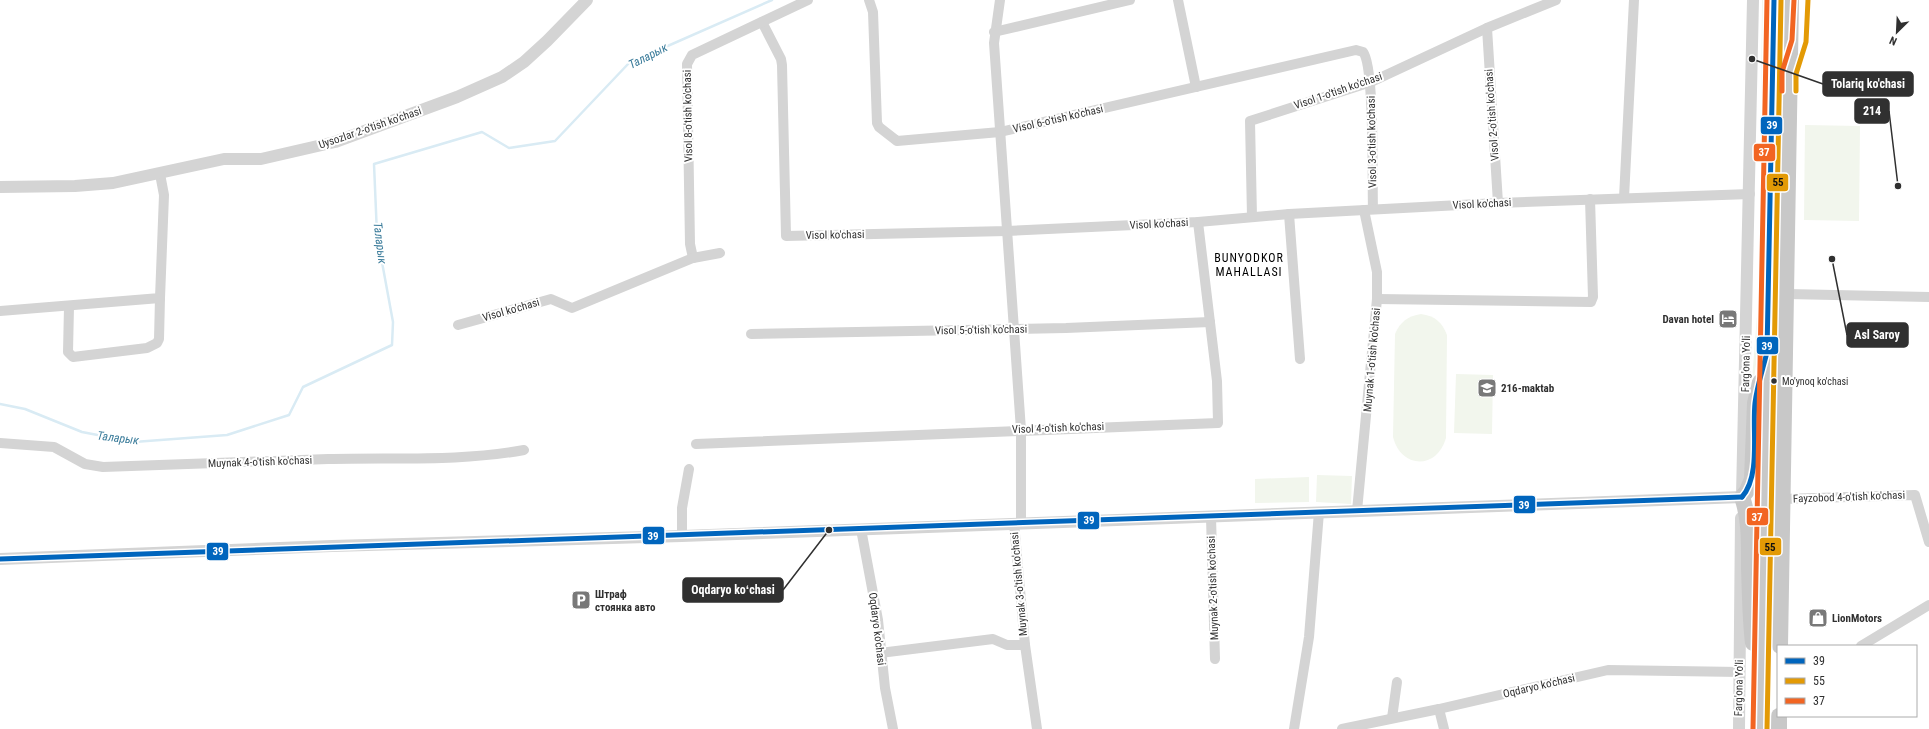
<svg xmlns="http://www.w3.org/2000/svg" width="1929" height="729" font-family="'Roboto Condensed',sans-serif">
<rect width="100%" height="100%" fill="#fff"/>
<!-- green -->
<g fill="#f2f6ed">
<path d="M1762 0H1765L1762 290 1756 364 1752 393H1751L1759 290Z"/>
<path d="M1805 125 1860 126 1859 221 1804 220Z"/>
<path d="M1421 314C1435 316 1442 322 1447 335L1446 438C1437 470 1401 469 1393 437L1395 334C1400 322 1408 316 1421 314Z"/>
<path d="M1456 374 1493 375 1492 434 1454 433Z"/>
<path d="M1317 475 1352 476 1351 504 1316 502Z"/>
<path d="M1309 477V502L1255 503V479Z"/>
</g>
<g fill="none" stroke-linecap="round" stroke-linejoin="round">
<!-- stream -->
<path stroke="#d9ebf4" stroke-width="2.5" d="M0 404 25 409 82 432 134 442 227 435 289 415 303 387 392 345 393 322 377 235 374 164 482 132 509 148 555 141 629 63 772 0"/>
<!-- minor -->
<g stroke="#d4d4d4" stroke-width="10">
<path d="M869 0 873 12 877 123 879 127 897 141 1000 132 1356 50 1363 52C1375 66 1372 184 1373 209"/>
<path d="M1000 0 994 43 1021 430V523"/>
<path d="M1178 0 1196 87"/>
<path d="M762 22 781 59 782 65 786 236 1007 231 1198 222 1289 214 1498 203 1750 194"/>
<path d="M1487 28 1498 203"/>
<path d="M994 32 1130 0"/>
<path d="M1624 198 1634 0"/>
<path d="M1289 214 1300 359"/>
<path d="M1252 217 1250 121 1371 82 1487 28 1556 0"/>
<path d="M693 258 690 244 687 64 692 55 808 0"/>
<path d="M1787 294 1929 297"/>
<path d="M1377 299 1591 302 1593 297 1590 199"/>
<path d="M69 307 68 352 73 357 147 348 157 343 159 339 160 298"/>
<path d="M0 311 160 298 164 195 160 174"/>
<path d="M458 325 551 299 572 308 693 258 720 253"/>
<path d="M751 334 1066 328 1210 322"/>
<path d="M0 443 54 447 85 464 103 467C178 465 253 461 328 459 393 457 459 462 524 450"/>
<path d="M696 444 1218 423 1217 381 1198 222"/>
<path d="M1782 499 1915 495 1929 542"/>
<path d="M1357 511 1377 299V272L1364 210"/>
<path d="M1211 517 1215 659"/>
<path d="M1014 523 1025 645 1037 729"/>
<path d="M861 529 878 620 885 688 893 729"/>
<path d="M682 536V508L689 469"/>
<path d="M1861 646 1929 605"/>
<path d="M880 653 993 639 1007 645H1025"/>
<path d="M1439 709 1444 729"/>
<path d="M1392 718 1397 682"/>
<path d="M1294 729 1309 637 1319 512"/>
<path d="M1342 729 1439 709 1608 670 1740 672"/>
</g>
<!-- tertiary -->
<g stroke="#d4d4d4" stroke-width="12">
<path d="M0 187 75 186 113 183 224 159H261L335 142 457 97 502 77 524 62 547 41 587 0"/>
<path d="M1742 496 1753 0"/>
<path d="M0 559 332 546 682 536 1742 497"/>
<path d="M1739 729 1741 518"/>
</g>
<!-- primary -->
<g stroke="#c8c8c8" stroke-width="16">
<path d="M1753 643C1750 618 1750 593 1749 568 1749 544 1750 520 1742 497L1747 491 1752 479 1755 403 1760 382"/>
<path d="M1780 646 1791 0"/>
<path d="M1760 729 1774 0"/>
<path d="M1779 729V716"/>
</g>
<!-- bus-1 casing -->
<g stroke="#fff" stroke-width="8">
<g id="bus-1">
<path d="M1742 497C1761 475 1752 432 1755 403 1757 386 1763 369 1767 352L1774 0"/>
<path d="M0 559 1742 497"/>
</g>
</g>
<!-- bus-2 casing -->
<g stroke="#fff" stroke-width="8">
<g id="bus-2">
<path d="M1796 91V74L1806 42 1808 0"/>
<path d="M1767 729 1781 0"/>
</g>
</g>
<!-- bus-3 casing -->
<g stroke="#fff" stroke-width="8">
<g id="bus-3">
<path d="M1782 91V72L1792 40 1794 0"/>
<path d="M1753 729 1767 0"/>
</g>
</g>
<!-- bus-1 -->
<use href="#bus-1" stroke="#0065bd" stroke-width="5"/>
<!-- bus-2 -->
<use href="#bus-2" stroke="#e39a05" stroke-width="5"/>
<!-- bus-3 -->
<use href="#bus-3" stroke="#f26522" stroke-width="5"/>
</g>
<!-- icons -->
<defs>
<g id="hotel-square" transform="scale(1)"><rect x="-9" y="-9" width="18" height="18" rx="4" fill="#787878" stroke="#fff"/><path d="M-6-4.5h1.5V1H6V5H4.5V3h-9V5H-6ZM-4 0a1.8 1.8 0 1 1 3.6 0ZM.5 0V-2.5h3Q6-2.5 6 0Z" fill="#fff"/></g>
<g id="school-square" transform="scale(1)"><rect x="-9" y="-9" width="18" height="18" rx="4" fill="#787878" stroke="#fff"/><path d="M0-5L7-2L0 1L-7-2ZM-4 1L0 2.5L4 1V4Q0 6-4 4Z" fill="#fff"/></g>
<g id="parking-square" transform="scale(1)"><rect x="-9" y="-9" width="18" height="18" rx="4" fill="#787878" stroke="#fff"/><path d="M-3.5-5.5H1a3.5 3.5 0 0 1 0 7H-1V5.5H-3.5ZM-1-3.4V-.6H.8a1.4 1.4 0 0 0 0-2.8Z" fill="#fff"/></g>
<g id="shop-square" transform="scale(1)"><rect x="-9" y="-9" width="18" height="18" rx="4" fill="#787878" stroke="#fff"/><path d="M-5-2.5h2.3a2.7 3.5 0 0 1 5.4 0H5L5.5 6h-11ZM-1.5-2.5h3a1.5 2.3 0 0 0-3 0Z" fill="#fff"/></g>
</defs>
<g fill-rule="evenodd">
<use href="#hotel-square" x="1728" y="319"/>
<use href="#school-square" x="1487" y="388"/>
<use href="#parking-square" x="581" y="600"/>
<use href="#shop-square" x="1818" y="618"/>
</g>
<!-- markers -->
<circle fill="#303030" stroke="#fff" stroke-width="1.5" cx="1774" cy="381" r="3.5"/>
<g text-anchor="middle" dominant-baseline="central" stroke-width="4" stroke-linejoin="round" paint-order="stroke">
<!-- bus labels -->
<g font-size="10" fill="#303030" stroke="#fff" text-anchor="start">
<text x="1782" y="381">Mo'ynoq ko'chasi</text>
</g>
<!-- street labels -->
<g font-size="11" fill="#303030" stroke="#fff">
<text transform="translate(1338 91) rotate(-19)">Visol 1-o'tish ko'chasi</text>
<text transform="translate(1492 115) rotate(-94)">Visol 2-o'tish ko'chasi</text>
<text transform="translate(688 116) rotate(-91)">Visol 8-o'tish ko'chasi</text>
<text transform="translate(1058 119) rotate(-13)">Visol 6-o'tish ko'chasi</text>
<text transform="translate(370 128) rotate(-19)">Uysozlar 2-o'tish ko'chasi</text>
<text transform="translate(1372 142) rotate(-91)">Visol 3-o'tish ko'chasi</text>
<text transform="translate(1482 204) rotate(-3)">Visol ko'chasi</text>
<text transform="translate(1159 224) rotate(-3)">Visol ko'chasi</text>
<text transform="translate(835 235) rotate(-1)">Visol ko'chasi</text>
<text transform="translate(511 310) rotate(-16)">Visol ko'chasi</text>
<text transform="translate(981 330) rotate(-1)">Visol 5-o'tish ko'chasi</text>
<text transform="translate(1372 360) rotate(-85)">Muynak 1-o'tish ko'chasi</text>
<text transform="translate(1746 364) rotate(-89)">Farg'ona Yo'li</text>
<text transform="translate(1058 428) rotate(-2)">Visol 4-o'tish ko'chasi</text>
<text transform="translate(260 462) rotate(-2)">Muynak 4-o'tish ko'chasi</text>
<text transform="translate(1849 497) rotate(-2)">Fayzobod 4-o'tish ko'chasi</text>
<text transform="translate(1019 584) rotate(-95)">Muynak 3-o'tish ko'chasi</text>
<text transform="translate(1213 588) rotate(-92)">Muynak 2-o'tish ko'chasi</text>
<text transform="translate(877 629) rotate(83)">Oqdaryo ko'chasi</text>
<text transform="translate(1539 686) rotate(-13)">Oqdaryo ko'chasi</text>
<text transform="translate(1739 688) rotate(-89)">Farg'ona Yo'li</text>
</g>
<!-- poi labels -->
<g font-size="11" font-weight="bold" fill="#303030" stroke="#fff" text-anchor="start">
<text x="1714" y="319" text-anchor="end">Davan hotel</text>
<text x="1501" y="388">216-maktab</text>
<text x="595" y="594">Штраф<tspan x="595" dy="13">стоянка авто</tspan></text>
<text x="1832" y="618">LionMotors</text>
</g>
<!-- water labels -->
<g font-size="12" font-style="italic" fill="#387a99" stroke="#fff">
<text transform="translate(648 56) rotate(-27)">Таларык</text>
<text transform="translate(380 243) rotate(83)">Таларык</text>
<text transform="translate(118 438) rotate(7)">Таларык</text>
</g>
<!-- neighbourhood labels -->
<g font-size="12" letter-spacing="1" fill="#000" stroke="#fff">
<text x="1249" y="258">BUNYODKOR<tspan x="1249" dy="14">MAHALLASI</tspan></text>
</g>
</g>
<!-- callouts -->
<path fill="none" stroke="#303030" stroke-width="1.5" d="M1752 59L1823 84M1898 186L1889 111M1832 259L1847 335M829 530L783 590"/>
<g fill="#303030" stroke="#fff" stroke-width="1.5">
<circle cx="1752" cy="59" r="4"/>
<circle cx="1898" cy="186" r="4"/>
<circle cx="1832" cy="259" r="4"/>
<circle cx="829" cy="530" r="4"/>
</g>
<g fill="#303030" stroke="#303030" stroke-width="1.5">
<rect x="1823" y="72" width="90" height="24" rx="4"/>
<rect x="1855" y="99" width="34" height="24" rx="4"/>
<rect x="1847" y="323" width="61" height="24" rx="4"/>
<rect x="683" y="578" width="100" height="24" rx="4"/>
</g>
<g font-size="12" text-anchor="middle" font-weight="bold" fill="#fff">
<text x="1868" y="88">Tolariq ko'chasi</text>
<text x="1872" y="115">214</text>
<text x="1877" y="339">Asl Saroy</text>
<text x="733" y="594">Oqdaryo koʻchasi</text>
</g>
<g stroke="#fff" stroke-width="1.5">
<rect x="1760" y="116" width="23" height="19" rx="4" fill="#0065bd"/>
<rect x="1753" y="143" width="23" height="19" rx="4" fill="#f26522"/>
<rect x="1766" y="173" width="23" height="19" rx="4" fill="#e39a05"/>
<rect x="1756" y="336" width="23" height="19" rx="4" fill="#0065bd"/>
<rect x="1513" y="495" width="23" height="19" rx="4" fill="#0065bd"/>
<rect x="1746" y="507" width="23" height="19" rx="4" fill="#f26522"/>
<rect x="1077" y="511" width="23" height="19" rx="4" fill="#0065bd"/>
<rect x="642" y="526" width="23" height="19" rx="4" fill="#0065bd"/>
<rect x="1759" y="537" width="23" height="19" rx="4" fill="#e39a05"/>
<rect x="206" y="542" width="23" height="19" rx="4" fill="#0065bd"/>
</g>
<g font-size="11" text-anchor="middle" font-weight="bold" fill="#fff">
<text x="1772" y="129">39</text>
<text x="1764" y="156">37</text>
<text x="1767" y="350">39</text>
<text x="1524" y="509">39</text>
<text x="1757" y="521">37</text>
<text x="1089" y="524">39</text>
<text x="653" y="540">39</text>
<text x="218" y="555">39</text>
</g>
<g font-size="11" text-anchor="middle" font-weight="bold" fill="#111">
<text x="1778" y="186">55</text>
<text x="1770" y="551">55</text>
</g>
<!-- legend -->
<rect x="1777" y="645" width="140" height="72" fill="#ffffff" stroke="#acacac"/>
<rect x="1785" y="658" width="20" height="6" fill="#0065bd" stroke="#acacac"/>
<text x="1813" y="665" font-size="12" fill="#303030">39</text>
<rect x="1785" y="678" width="20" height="6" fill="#e39a05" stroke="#acacac"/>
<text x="1813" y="685" font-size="12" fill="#303030">55</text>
<rect x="1785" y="698" width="20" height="6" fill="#f26522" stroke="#acacac"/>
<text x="1813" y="705" font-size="12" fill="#303030">37</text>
<!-- north arrow -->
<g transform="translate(1897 32) rotate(204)" stroke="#ffffff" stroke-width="3" paint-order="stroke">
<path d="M0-3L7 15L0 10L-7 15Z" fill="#303030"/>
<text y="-6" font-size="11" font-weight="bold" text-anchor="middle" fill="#303030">N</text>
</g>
</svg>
